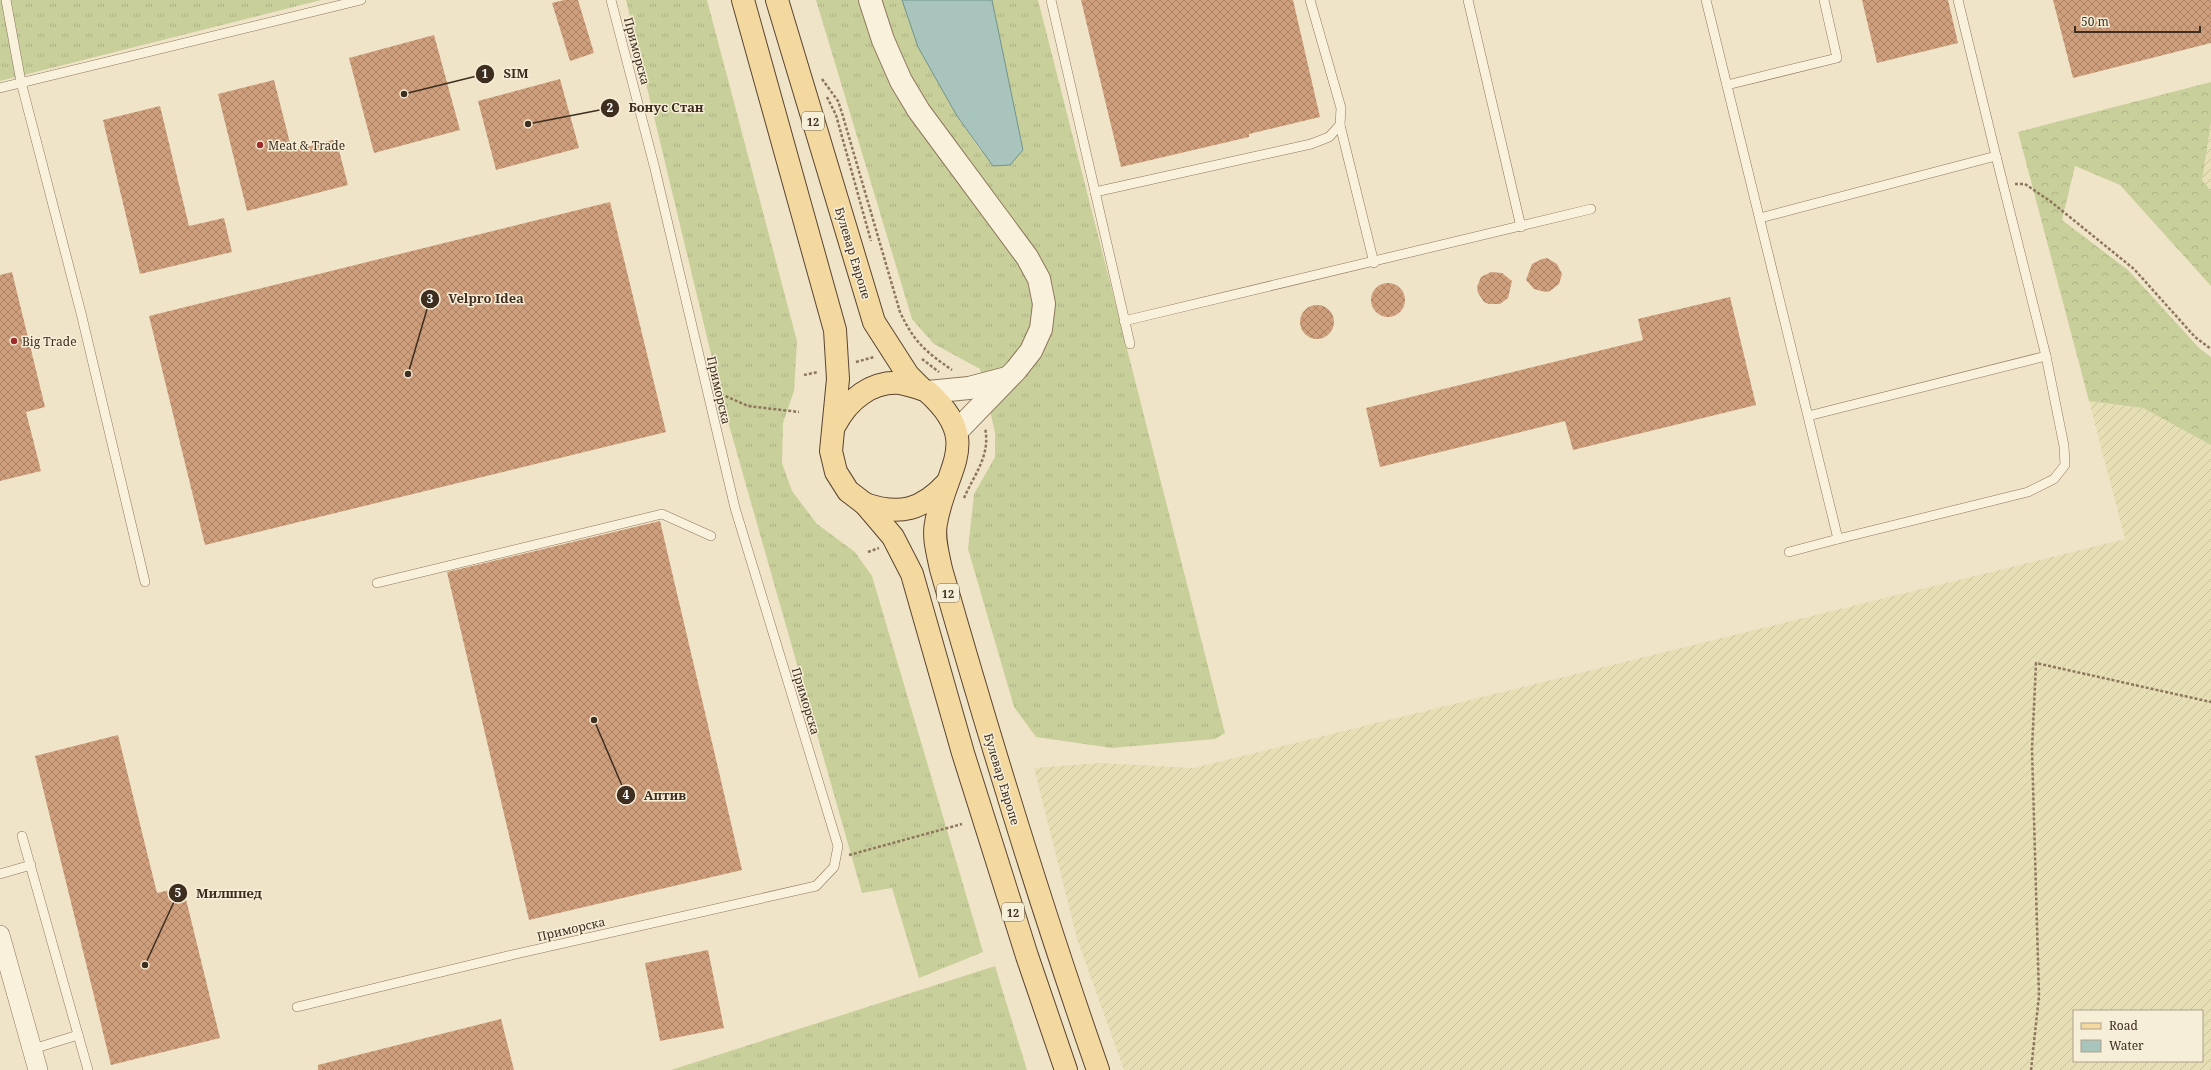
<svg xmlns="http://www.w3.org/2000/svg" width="2211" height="1070" font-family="'Noto Serif',serif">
<defs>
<pattern id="farmland-furrows" width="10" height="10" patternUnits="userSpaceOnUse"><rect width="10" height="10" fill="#e6deb5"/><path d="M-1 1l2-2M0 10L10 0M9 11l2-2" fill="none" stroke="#c6bf9b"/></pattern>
<pattern id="grass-tufts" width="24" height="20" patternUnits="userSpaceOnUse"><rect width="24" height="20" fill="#c9cf9b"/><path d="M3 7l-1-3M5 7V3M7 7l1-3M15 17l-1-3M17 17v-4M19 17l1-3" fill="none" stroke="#aeb285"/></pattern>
<pattern id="forest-crowns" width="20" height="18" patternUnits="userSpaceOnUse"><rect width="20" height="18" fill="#c9cf9b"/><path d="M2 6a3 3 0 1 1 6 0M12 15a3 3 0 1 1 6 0" fill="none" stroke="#aeb285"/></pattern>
<pattern id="building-cross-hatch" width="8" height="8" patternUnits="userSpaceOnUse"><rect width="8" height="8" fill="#cf9f7d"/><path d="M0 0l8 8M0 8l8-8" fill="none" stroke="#a98266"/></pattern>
</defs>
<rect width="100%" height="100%" fill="#f0e4c8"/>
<!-- farmland -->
<g fill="url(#farmland-furrows)" fill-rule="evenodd">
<path d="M2211 123V191L2202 180Z"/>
<path d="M2089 401 2143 408 2211 445V1070H1124L1077 939 1034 768 1100 763 1194 768 2125 539ZM2074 1011H2202V1061H2074Z"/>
</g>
<!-- grass -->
<g fill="url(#grass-tufts)">
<path d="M0 0H321L0 81Z"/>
<path d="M626 0H707L797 341 794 391 783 423 782 463 792 491 817 524 855 552 872 576 983 952 919 978 892 888 862 893 723 404Z"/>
<path d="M816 0H902L918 47 957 116 981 151 1023 150 992 0H1038L1225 733 1215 739 1112 748 1036 737 1014 707 968 549 974 494 995 457V432L980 369 934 344 912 319Z"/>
<path d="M995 966 1027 1070H671Z"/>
</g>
<!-- forest -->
<path fill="url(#forest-crowns)" d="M2211 82V123L2202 180 2211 191V286L2120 185 2075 166 2062 220 2128 270 2199 348 2211 357V445L2143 408 2089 401 2018 132Z"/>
<!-- water -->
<path fill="#a9c4bc" stroke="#6f938a" d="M902 0H992L1023 150 1010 165 993 166 957 116 918 47Z"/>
<!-- building -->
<g fill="url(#building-cross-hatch)">
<path d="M564 0H578L594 53 570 61 552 3Z"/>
<path d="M1081 0H1293L1320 117 1249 134V137L1121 167Z"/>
<path d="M1862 0H1948L1958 43 1877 63Z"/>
<path d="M2053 0H2211V43L2073 78Z"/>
<path d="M434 35 460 130 374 153 349 58Z"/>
<path d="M560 79 579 148 496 170 478 101Z"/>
<path d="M274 80 292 151 336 139 348 185 247 211 218 94Z"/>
<path d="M160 106 189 226 224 218 232 252 140 274 103 120Z"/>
<path d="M610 202 666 432 205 545 149 316Z"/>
<path d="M1547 258 1557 264 1562 274 1559 284 1550 291 1545 292 1534 289 1526 280 1532 264 1542 259Z"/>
<path d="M12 272 45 407 26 412 41 471 0 481V275Z"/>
<path d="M1491 272 1502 273 1512 281 1508 298 1500 304H1489L1484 302 1478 293 1477 287 1481 277Z"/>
<circle cx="1388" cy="300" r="17"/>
<path d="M1730 297 1756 405 1573 450 1565 421 1380 467 1366 408 1643 340 1638 319Z"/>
<circle cx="1317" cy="322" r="17"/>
<path d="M660 521 742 870 529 920 447 572Z"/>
<path d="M118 735 157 893 183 887 220 1038 111 1065 35 756Z"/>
<path d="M708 950 724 1028 660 1041 645 963Z"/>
<path d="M501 1019 514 1070H318V1065Z"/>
</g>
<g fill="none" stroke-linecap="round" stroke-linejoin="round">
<!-- service casing -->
<g stroke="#8d765c" stroke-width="10">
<g id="service">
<path d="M6 0 21 82 81 313 145 582"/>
<path d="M1051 0 1130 344"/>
<path d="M1468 0 1521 227"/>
<path d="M1706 0C1750 180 1794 359 1838 539L2028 492 2054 479 2065 465 2064 446 2046 356 1808 416"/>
<path d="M1727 85 1837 58 1824 0"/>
<path d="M0 88 361 0"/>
<path d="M1340 125 1374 263"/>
<path d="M1996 156 2046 356"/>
<path d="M1095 192 1311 144 1329 137 1340 125 1341 108 1310 0"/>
<path d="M1760 218 1996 156 1958 0"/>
<path d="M1124 321 1591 209"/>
<path d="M1789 552 1838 539"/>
<path d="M377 583 662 514 711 536"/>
<path d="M22 836 88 1070"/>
<path d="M0 874 31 865"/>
<path d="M297 1007 516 954 816 886 834 867 838 846 735 508 655 169 611 0"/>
<path d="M33 1049 78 1035"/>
</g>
</g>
<!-- minor casing -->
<g stroke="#8d765c" stroke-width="20">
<path id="minor" d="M0 935 38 1070"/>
</g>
<!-- tertiary casing -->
<g stroke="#8d765c" stroke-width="24">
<g id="tertiary">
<path d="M870 0 883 40 901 81 919 111 1027 257 1039 279 1044 304 1041 329 1031 351 1016 370 957 431"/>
<path d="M928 392 969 388 1007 378"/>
</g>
</g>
<!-- primary casing -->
<g stroke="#5b4430" stroke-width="24">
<g id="primary">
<path d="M743 0 835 330 838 379 831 451 836 472 848 491 865 504 893 537 912 574 963 753 1027 956 1066 1070"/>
<path d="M777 0 874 322 908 375 922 389"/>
<path d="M928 392C983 442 946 466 936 523 933 538 938 554 941 569 989 737 1040 904 1098 1070"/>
<path d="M835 425C848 400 871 381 900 383 907 384 915 387 922 389"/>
<path d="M865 504C900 516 922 510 947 483"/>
</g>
</g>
<!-- path -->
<g stroke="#8d765c" stroke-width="2.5" stroke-dasharray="3 2" stroke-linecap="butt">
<path d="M822 79 838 101 842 113 900 312C914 342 925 351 952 370"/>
<path d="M827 97 836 115 871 241"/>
<path d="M2015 184H2025L2050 201 2134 269 2195 337 2211 349"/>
<path d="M922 359 939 372"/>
<path d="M856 362 874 357"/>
<path d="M804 375 818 372"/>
<path d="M721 394 748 406 799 412"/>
<path d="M964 498C974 475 991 455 985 428"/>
<path d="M868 552 879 548"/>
<path d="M849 855 962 824"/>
<path d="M2031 1070 2039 996 2032 749 2036 663 2211 702"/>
</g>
<!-- service -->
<use href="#service" stroke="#faf1dc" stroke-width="9"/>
<!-- minor -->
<use href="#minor" stroke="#faf1dc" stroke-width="19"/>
<!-- tertiary -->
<use href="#tertiary" stroke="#faf1dc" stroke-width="22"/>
<!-- primary -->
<use href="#primary" stroke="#f3d9a0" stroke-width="22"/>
</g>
<!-- markers -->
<g fill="#9e2a2b" stroke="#f7eed8" stroke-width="1.5">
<circle cx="260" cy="145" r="4"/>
<circle cx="14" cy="341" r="4"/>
</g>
<g text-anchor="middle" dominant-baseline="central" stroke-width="3" stroke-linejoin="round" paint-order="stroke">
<!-- shield labels -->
<g fill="#f7eed8" stroke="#756857" stroke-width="1">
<rect x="802" y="112" width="22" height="18" rx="3"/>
<rect x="937" y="584" width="22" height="18" rx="3"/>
<rect x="1002" y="903" width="22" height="18" rx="3"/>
</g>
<g font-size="11" font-weight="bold" fill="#3d2e20">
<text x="813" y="121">12</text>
<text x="948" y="593">12</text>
<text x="1013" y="912">12</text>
</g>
<!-- street labels -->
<g font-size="12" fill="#3d2e20" stroke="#f7eed8">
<text transform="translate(637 51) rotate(75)">Приморска</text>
<text transform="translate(853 253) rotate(73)">Булевар Европе</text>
<text transform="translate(719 390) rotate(77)">Приморска</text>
<text transform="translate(806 701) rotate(73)">Приморска</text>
<text transform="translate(1002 779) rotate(73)">Булевар Европе</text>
<text transform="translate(571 929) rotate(-13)">Приморска</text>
</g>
<!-- poi labels -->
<g font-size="12" fill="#3d2e20" stroke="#f7eed8" text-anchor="start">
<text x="268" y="145">Meat &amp; Trade</text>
<text x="22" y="341">Big Trade</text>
</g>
</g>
<!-- callouts -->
<path fill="none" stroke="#3d2e20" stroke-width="1.5" d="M404 94L485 74M528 124L610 108M408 374L430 299M594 720L626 795M145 965L178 893"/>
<g fill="#3d2e20" stroke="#f7eed8" stroke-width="1.5">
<circle cx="404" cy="94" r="4"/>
<circle cx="528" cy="124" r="4"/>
<circle cx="408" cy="374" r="4"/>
<circle cx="594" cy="720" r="4"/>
<circle cx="145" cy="965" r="4"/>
<circle cx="485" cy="74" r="10"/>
<circle cx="610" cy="108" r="10"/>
<circle cx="430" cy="299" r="10"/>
<circle cx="626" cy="795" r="10"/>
<circle cx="178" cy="893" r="10"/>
</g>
<g font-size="12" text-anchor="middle" font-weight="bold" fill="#fff">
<text x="485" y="78">1</text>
<text x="610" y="112">2</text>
<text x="430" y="303">3</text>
<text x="626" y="799">4</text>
<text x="178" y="897">5</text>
</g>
<g font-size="13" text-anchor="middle" font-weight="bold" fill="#3d2e20" stroke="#f7eed8" stroke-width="3" stroke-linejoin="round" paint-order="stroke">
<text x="516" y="78">SIM</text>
<text x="666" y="112">Бонус Стан</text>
<text x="486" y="303">Velpro Idea</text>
<text x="665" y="800">Аптив</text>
<text x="229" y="898">Милшпед</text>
</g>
<!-- legend -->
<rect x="2073" y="1010" width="130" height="52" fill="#f7eed8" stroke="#ada18e"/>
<rect x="2081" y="1023" width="20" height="6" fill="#f3d9a0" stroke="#ada18e"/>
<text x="2109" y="1030" font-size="12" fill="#3d2e20">Road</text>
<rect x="2081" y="1040" width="20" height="12" fill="#a9c4bc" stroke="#ada18e"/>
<text x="2109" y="1050" font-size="12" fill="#3d2e20">Water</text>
<!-- scale -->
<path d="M2075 26v6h125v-6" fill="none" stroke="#3d2e20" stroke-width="2"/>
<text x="2081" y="26" font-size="12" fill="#3d2e20" stroke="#f7eed8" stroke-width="3" paint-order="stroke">50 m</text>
</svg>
